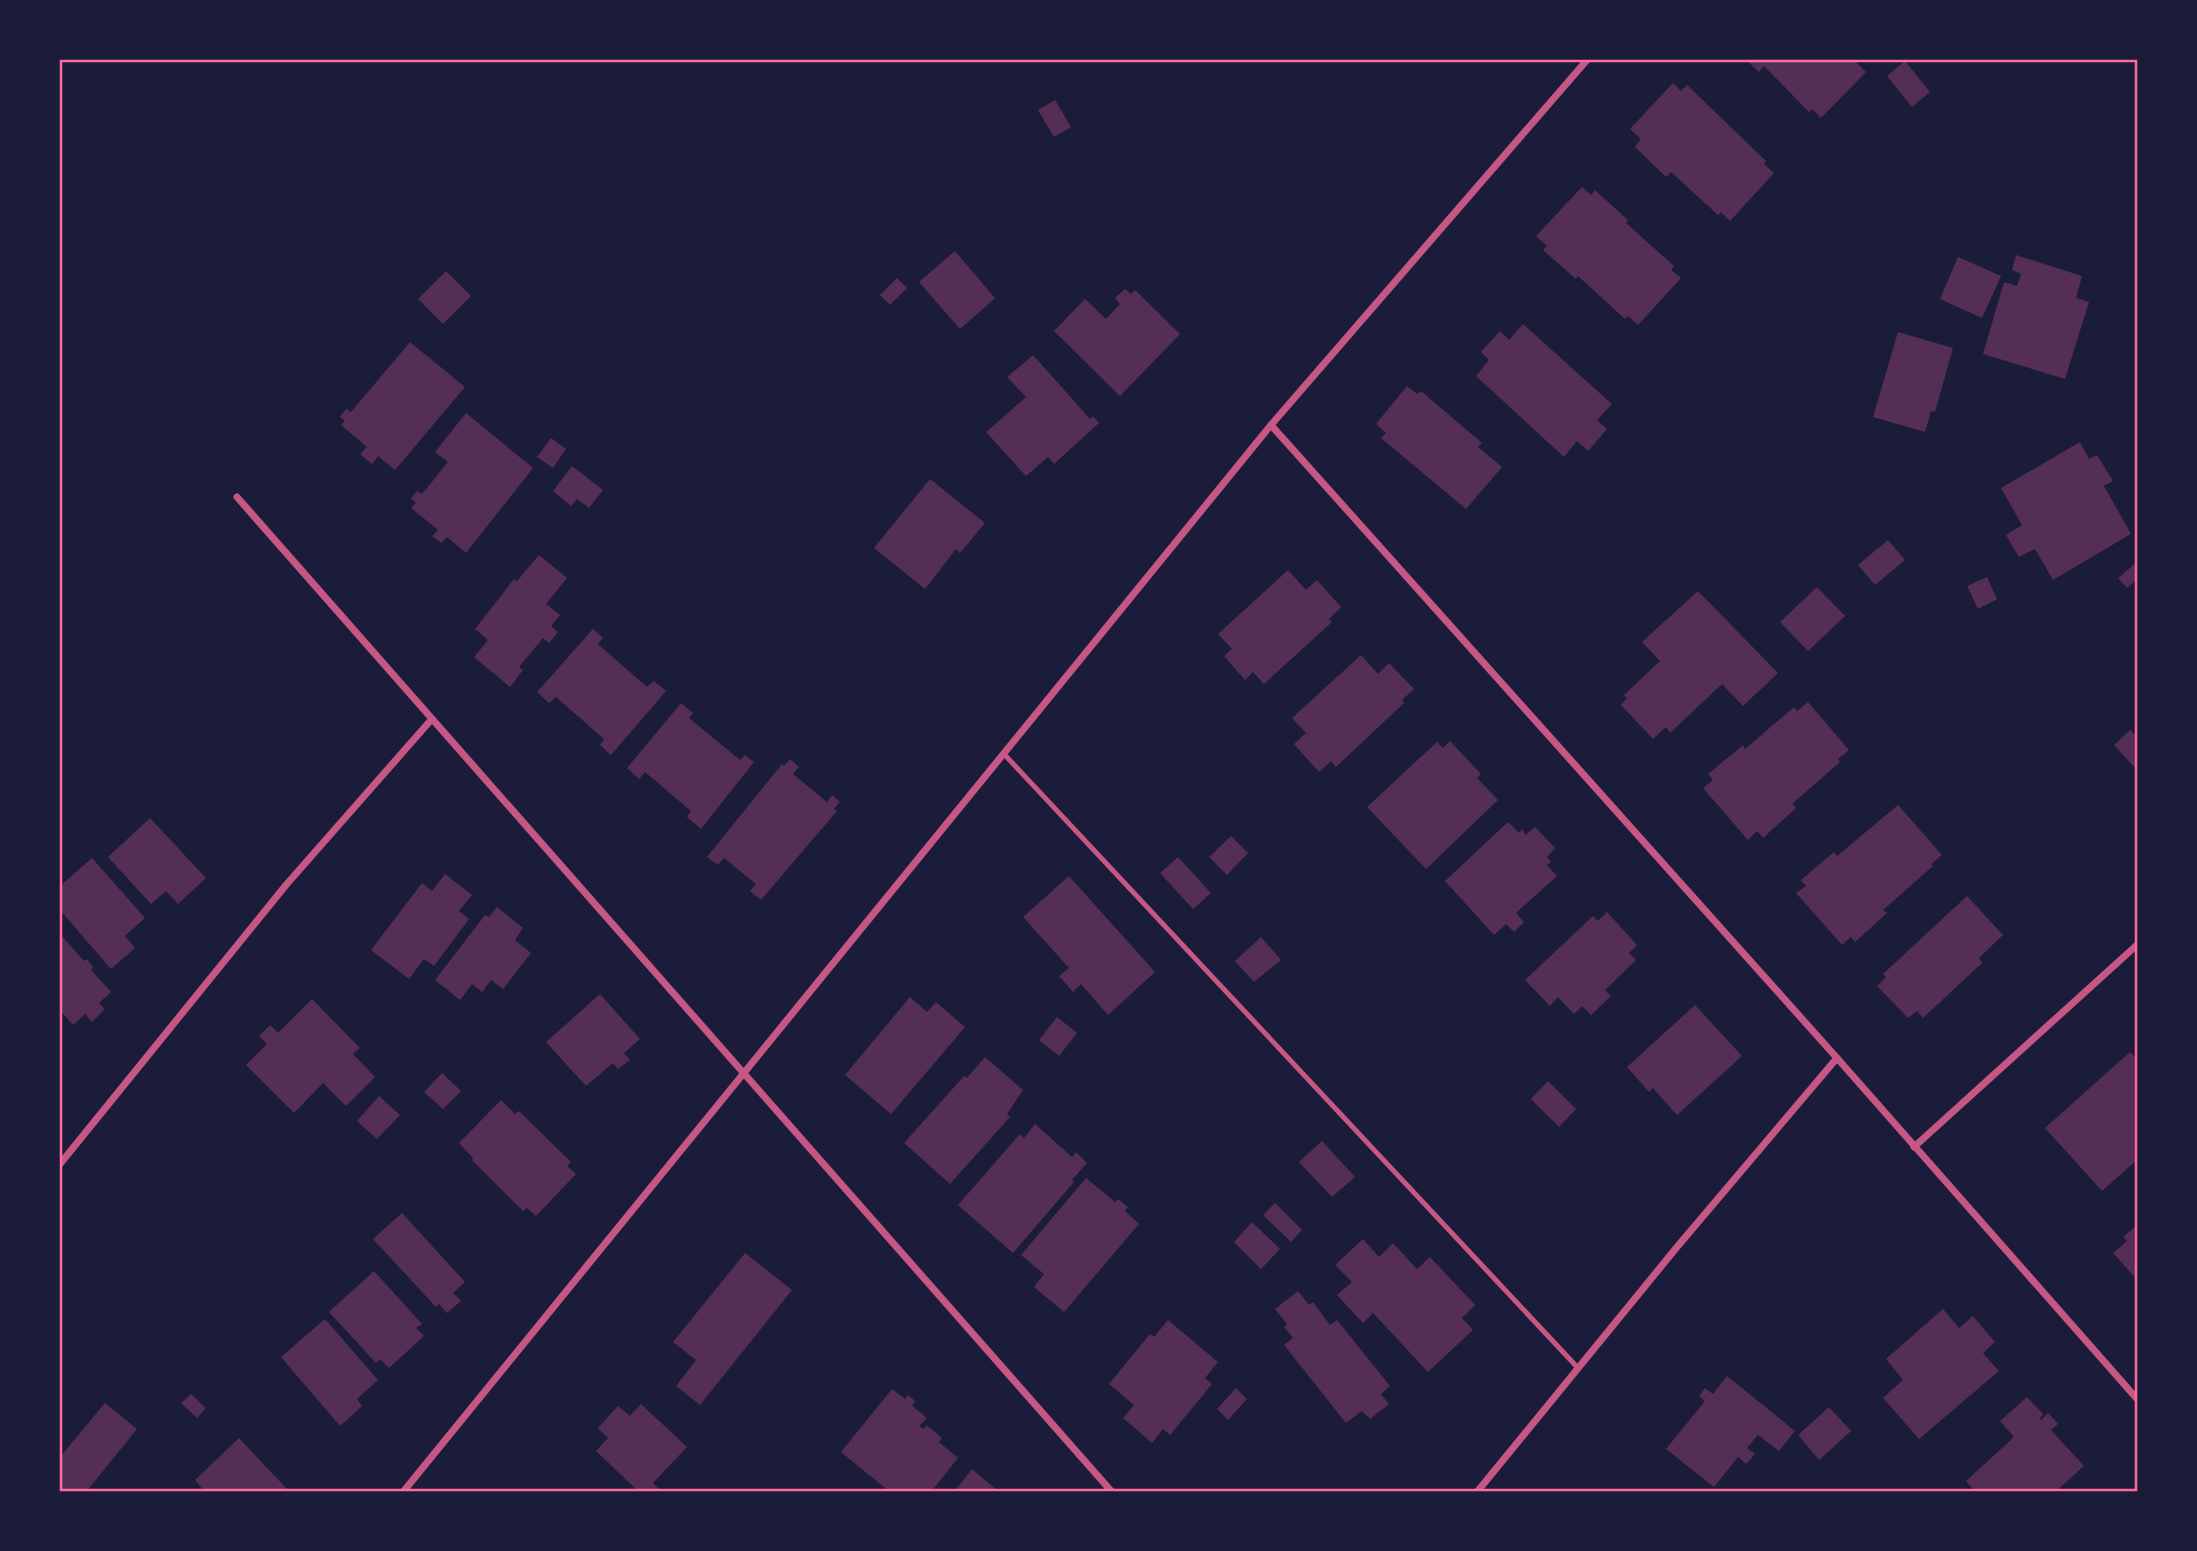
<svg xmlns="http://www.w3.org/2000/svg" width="2197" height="1551" font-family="Ubuntu,sans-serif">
<rect width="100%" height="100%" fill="#1b1b3a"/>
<!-- building -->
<g fill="#542f53">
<path d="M1746 60H1857L1855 61 1866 72 1821 118 1812 109 1809 112 1764 66 1759 72Z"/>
<path d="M1905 61 1930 92 1912 107 1887 76Z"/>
<path d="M1673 83 1681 91 1687 85 1766 161 1764 164 1774 173 1730 221 1721 212 1718 215 1671 172 1666 177 1635 147 1641 139 1630 129Z"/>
<path d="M1055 100 1071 127 1054 137 1038 110Z"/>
<path d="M1582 187 1591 195 1595 190 1628 220 1626 223 1674 266 1671 270 1681 278 1638 325 1628 316 1625 319 1578 276 1576 279 1543 250 1547 246 1536 236Z"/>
<path d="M955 251 995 298 960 329 919 282Z"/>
<path d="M2016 255 2082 276 2076 298 2089 302 2065 379 1983 354 2004 282 2017 286 2021 274 2012 270Z"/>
<path d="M1958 257 2001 276 1982 318 1940 299Z"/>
<path d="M446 271 471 296 443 324 418 299Z"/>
<path d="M897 278 907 288 890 305 880 295Z"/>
<path d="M1125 289 1131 294 1135 290 1180 334 1120 396 1054 331 1085 299 1106 319 1120 304 1115 298Z"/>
<path d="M1523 324 1612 404 1597 420 1607 429 1588 451 1577 441 1564 457 1476 376 1489 360 1481 352 1500 331 1509 340Z"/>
<path d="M1898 332 1953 348 1935 412 1931 411 1925 432 1873 417Z"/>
<path d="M410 342 465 387 395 470 378 456 372 464 360 454 367 447 341 425 345 421 340 417 346 409 351 412Z"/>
<path d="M1033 355 1090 419 1093 416 1099 423 1054 464 1048 457 1026 476 986 432 1026 397 1007 377Z"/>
<path d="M1407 386 1417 394 1421 391 1482 443 1478 447 1502 467 1466 509 1381 438 1386 433 1376 424Z"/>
<path d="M466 413 533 468 466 553 447 537 441 543 432 536 438 530 411 508 416 503 411 498 417 491 422 494 448 462 435 452Z"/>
<path d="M551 438 566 449 553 468 537 457Z"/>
<path d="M2080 442 2089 459 2097 455 2113 481 2104 486 2131 534 2053 580 2035 549 2019 557 2006 535 2022 525 2001 488Z"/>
<path d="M572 466 603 490 589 508 577 499 571 506 553 491Z"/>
<path d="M930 479 985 523 960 553 956 549 925 589 874 548Z"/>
<path d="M1888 540 1905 560 1875 585 1858 565Z"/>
<path d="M539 555 567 578 546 604 560 615 551 626 558 632 549 643 543 638 519 667 523 670 510 687 474 657 488 640 475 629 514 579 517 581Z"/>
<path d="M2138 561V584L2135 581 2127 588 2118 578Z"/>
<path d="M1288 570 1306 590 1317 580 1341 607 1329 619 1332 622 1264 684 1253 672 1245 680 1224 656 1232 649 1218 634Z"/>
<path d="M1987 577 1997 599 1978 609 1967 586Z"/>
<path d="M1817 587 1845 616 1808 651 1780 622Z"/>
<path d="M1698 591 1778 673 1743 706 1722 684 1670 733 1666 727 1653 739 1621 705 1627 698 1624 695 1660 661 1642 642Z"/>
<path d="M593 629 603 638 598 644 647 687 654 681 666 691 611 755 600 745 604 739 556 697 549 703 537 692Z"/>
<path d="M1361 655 1378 674 1389 663 1414 689 1402 700 1404 703 1336 767 1331 761 1319 772 1294 744 1306 733 1292 718Z"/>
<path d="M1808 702 1849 750 1838 759 1840 762 1792 804 1796 808 1763 838 1757 831 1748 840 1703 788 1713 780 1708 774 1743 745 1745 749 1794 707 1797 711Z"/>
<path d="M681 703 693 713 689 718 740 760 745 755 754 762 701 829 687 817 691 811 645 772 639 779 627 768Z"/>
<path d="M2130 730 2138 738V771L2114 745Z"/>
<path d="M1450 741 1481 774 1477 778 1498 800 1426 869 1367 807 1437 742 1443 748Z"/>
<path d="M790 759 799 767 793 774 827 802 832 795 840 802 834 809 837 811 761 900 750 891 756 884 724 858 718 865 707 857 782 764 784 766Z"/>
<path d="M1898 805 1942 855 1931 864 1933 866 1883 910 1887 913 1855 942 1851 937 1842 945 1796 893 1806 886 1801 880 1834 852 1837 856Z"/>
<path d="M150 818 206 878 178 904 166 891 151 904 108 857Z"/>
<path d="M1508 822 1519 833 1522 829 1526 835 1535 827 1555 848 1547 857 1551 862 1547 865 1557 876 1516 913 1524 922 1514 932 1506 924 1494 935 1445 881Z"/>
<path d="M1231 836 1248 853 1227 875 1209 857Z"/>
<path d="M1178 857 1211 893 1193 909 1160 873Z"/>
<path d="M92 858 145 918 125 936 135 948 111 969 60 910V886Z"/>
<path d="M445 874 472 895 459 911 469 919 434 966 424 959 409 979 371 950 422 883 432 891Z"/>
<path d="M1069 876 1155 972 1108 1015 1081 984 1073 992 1059 976 1069 968 1023 917Z"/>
<path d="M1967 896 2003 935 1979 958 1982 963 1923 1018 1917 1011 1908 1018 1877 986 1886 977 1883 974Z"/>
<path d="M497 907 523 928 515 940 531 953 503 989 491 980 482 992 472 984 460 1000 435 980 485 915 489 917Z"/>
<path d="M1607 912 1637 945 1629 953 1636 960 1605 990 1611 996 1591 1015 1582 1006 1574 1014 1558 997 1550 1006 1525 980 1593 916 1598 921Z"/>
<path d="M60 934 84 961 87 959 93 967 91 970 111 992 99 1003 105 1009 92 1022 85 1014 73 1025 60 1010Z"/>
<path d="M1261 937 1281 960 1254 982 1235 961Z"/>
<path d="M600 994 640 1039 624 1053 630 1060 618 1069 613 1063 586 1086 546 1042Z"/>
<path d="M910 997 927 1012 936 1002 965 1027 891 1114 845 1075Z"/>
<path d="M312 999 360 1048 353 1054 375 1077 346 1106 323 1083 294 1113 246 1065 267 1044 259 1036 270 1025 278 1033Z"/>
<path d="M1695 1005 1742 1056 1677 1115 1653 1088 1649 1092 1627 1067Z"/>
<path d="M1057 1017 1077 1033 1059 1056 1039 1040Z"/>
<path d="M2130 1052 2138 1060V1159L2102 1191 2045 1128Z"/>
<path d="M985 1057 1023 1090 1007 1114 1010 1117 950 1184 904 1143 964 1076 967 1078Z"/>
<path d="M442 1073 461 1091 443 1109 424 1092Z"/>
<path d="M1548 1081 1576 1109 1559 1127 1531 1099Z"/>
<path d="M379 1096 400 1115 377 1139 357 1121Z"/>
<path d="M501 1100 515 1114 519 1111 571 1162 567 1166 576 1174 536 1216 527 1208 523 1211 472 1160 473 1158 459 1143Z"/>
<path d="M1035 1124 1072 1157 1076 1152 1087 1163 1072 1180 1074 1182 1013 1253 958 1205 1020 1134 1024 1138Z"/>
<path d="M1322 1141 1355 1177 1332 1197 1299 1162Z"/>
<path d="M1086 1178 1115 1202 1118 1199 1128 1207 1125 1211 1139 1224 1064 1312 1034 1287 1044 1274 1021 1255Z"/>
<path d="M1275 1203 1302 1230 1291 1242 1263 1215Z"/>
<path d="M402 1213 465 1282 453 1293 461 1301 447 1313 439 1304 436 1307 373 1239Z"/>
<path d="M1252 1222 1280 1249 1261 1269 1234 1242Z"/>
<path d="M2138 1224V1281L2113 1253 2127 1241 2123 1237Z"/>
<path d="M1363 1239 1379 1257 1393 1243 1417 1269 1430 1257 1475 1305 1462 1318 1473 1330 1428 1372 1373 1313 1363 1323 1337 1295 1352 1282 1335 1265Z"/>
<path d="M745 1253 792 1290 700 1405 676 1386 696 1360 673 1342Z"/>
<path d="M374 1271 422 1324 416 1328 424 1336 389 1368 380 1359 376 1363 329 1312Z"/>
<path d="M1298 1291 1309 1305 1313 1302 1330 1325 1337 1320 1390 1386 1381 1394 1389 1404 1370 1419 1362 1411 1346 1423 1284 1345 1293 1338 1284 1327 1287 1324 1275 1309Z"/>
<path d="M1943 1309 1959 1328 1973 1316 1995 1342 1983 1353 1999 1371 1919 1439 1883 1398 1903 1380 1886 1359Z"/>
<path d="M325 1319 378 1380 357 1399 362 1406 340 1426 281 1357Z"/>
<path d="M1168 1320 1218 1362 1205 1378 1212 1384 1170 1435 1163 1429 1152 1443 1123 1418 1134 1405 1109 1384 1150 1334 1154 1337Z"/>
<path d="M1727 1376 1795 1431 1779 1451 1758 1435 1747 1448 1755 1454 1746 1464 1738 1457 1714 1487 1666 1449 1705 1401 1699 1396 1705 1388 1713 1394Z"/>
<path d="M1236 1388 1247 1399 1228 1420 1217 1409Z"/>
<path d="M892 1389 905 1399 908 1395 915 1401 912 1406 927 1418 919 1426 924 1429 926 1425 942 1438 939 1442 958 1458 931 1492H890L841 1452Z"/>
<path d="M191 1394 206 1408 197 1418 181 1403Z"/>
<path d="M2027 1397 2043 1414 2040 1418 2041 1420 2048 1413 2058 1424 2051 1430 2084 1466 2055 1492H1975L1966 1481 2014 1437 2000 1421Z"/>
<path d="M105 1403 137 1429 86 1492H60V1457Z"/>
<path d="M641 1404 687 1447 653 1483 659 1489 656 1492H639L596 1451 608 1438 598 1428 618 1406 630 1416Z"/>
<path d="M1829 1407 1851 1431 1819 1460 1798 1435Z"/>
<path d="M239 1438 288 1490 205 1492 195 1480Z"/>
<path d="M972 1469 999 1492H954Z"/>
</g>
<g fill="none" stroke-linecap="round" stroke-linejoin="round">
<!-- service -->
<path stroke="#c65784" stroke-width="5" d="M1004 754 1578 1368"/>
<!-- minor -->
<g stroke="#c65784" stroke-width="7">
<path d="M1271 425 1837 1058 2138 1400"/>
<path d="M237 497 1112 1492"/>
<path d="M1914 1147 2138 944"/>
<path d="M60 1164 286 885 431 720"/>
<path d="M403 1492 1271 425 1587 60"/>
<path d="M1477 1492 1677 1247 1837 1058"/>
</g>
</g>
<!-- border -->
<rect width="2197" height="1551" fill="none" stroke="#1b1b3a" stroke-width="122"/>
<rect x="61" y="61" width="2075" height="1429" fill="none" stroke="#ff6b9d" stroke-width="2.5"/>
</svg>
